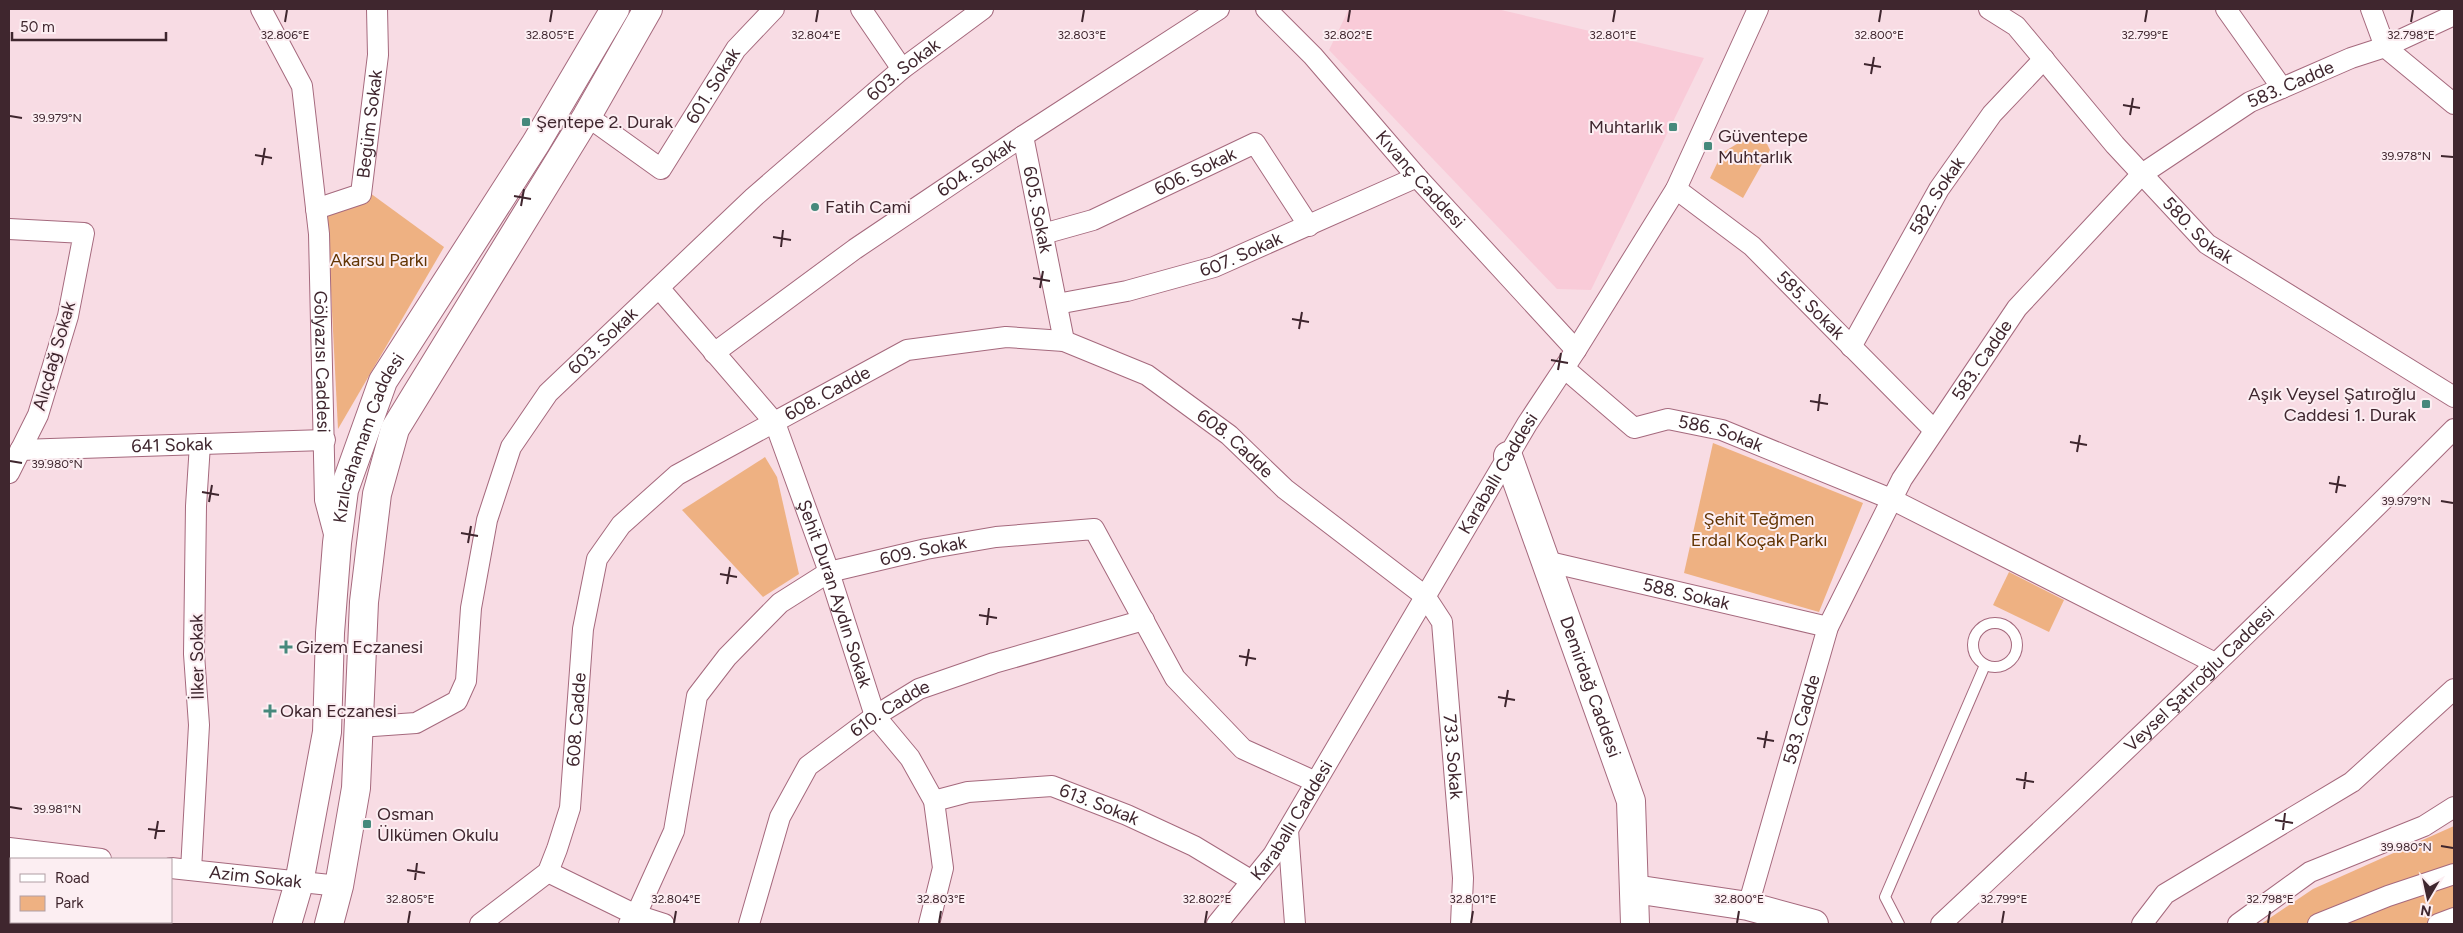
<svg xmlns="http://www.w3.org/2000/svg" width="2463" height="933" font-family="Figtree,sans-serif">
<rect width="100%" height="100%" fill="#f8dce4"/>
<!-- built -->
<path fill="#f9cbd8" d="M1349 9H1497L1704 58 1591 290 1557 289 1329 50Z"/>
<!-- green -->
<g fill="#eeb182">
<path d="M1745 139 1767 144 1770 150 1743 198 1710 178 1722 153Z"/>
<path d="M370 193 444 247 338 429 327 212Z"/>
<path d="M1713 443 1863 503 1819 612 1684 573Z"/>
<path d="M765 457 777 477 799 574 763 597 682 510Z"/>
<path d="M2009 572 2064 600 2049 632 1993 605Z"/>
<path d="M2454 826V924H2261L2313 889Z"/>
</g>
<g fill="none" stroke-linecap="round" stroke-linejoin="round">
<!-- lane casing -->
<g stroke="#a5697d" stroke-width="12">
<g id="lane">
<circle cx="1995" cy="645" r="22"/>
<path d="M1899 924 1885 897 1985 665"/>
</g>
</g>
<!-- street casing -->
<g stroke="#a5697d" stroke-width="22">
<g id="street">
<path id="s1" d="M261 9 302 86 319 234 325 500 334 534"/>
<path d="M861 9 902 69"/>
<path id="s2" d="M1266 9 1313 56 1417 177 1576 350"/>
<path id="s3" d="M1989 9 2016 26 2115 145 2207 244 2454 397"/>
<path d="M2226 9 2282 88"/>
<path d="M2371 9 2385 47 2454 104"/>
<path id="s4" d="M587 116 661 169 736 49 774 9"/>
<path id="s5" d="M1023 136 1064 341"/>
<path id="s6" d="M1676 189 1752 246 1934 430"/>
<path id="s7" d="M316 209 361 194 378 55 377 9"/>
<path d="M9 229 84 233 68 316 38 415 9 473"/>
<path id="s8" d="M1043 234 1093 220 1255 143 1309 226"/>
<path id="s9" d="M659 288 775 423 829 572 875 716 910 758 934 801 943 868 929 924"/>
<path id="s10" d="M1057 304 1127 291 1214 267 1417 177"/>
<path id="s11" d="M1851 347 1939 189 1992 114 2044 59"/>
<path id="s12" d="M714 353 855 249 1023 136 1219 9"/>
<path id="s13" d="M1564 368 1634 428 1668 419 1722 430 1891 499 2215 663"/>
<path id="s14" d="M20 450 325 440"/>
<path id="s15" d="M1545 561 1828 627"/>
<path id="s16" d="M359 727 416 723 457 701 466 681 471 608 487 520 511 447 548 393 754 197 902 69 983 9"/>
<path id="s17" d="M934 801 968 792 1052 786 1127 815 1194 846 1252 881"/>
<path d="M1288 830 1295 924"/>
<path d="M9 848 101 859"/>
<path id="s18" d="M171 868 339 886"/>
<path d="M191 870 199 725 194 654 196 506 200 444"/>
<path d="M548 872 636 915 664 924"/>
<path id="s19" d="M1748 906 1828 627 1902 479 2017 308 2142 174 2250 102 2351 58 2385 47 2454 15"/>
<path id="s20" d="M480 924 548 872 557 849 570 808 583 629 597 559 621 525 677 475 907 350 1006 337 1064 341 1147 375 1229 435 1285 489 1425 596 1442 622 1463 878 1461 924"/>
<path id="s21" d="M629 924 636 915 674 831 697 696 727 657 780 603 829 572 926 549 996 537 1094 529 1175 678 1243 749 1316 782"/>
<path id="s22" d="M749 924 780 817 808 766 875 716 919 689 994 663 1144 620"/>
<path id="s23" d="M1217 924 1273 855 1527 424 1576 350 1676 189 1758 9"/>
<path id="s24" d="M1941 924C2115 762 2287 597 2454 429"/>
<path d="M2142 924 2165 894 2352 782 2454 689"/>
<path d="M2238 924 2310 872 2424 826 2454 807"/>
<path d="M2318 924 2388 896 2454 874"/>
<path d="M2438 924 2454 918"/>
</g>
</g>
<!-- secondary casing -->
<g stroke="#a5697d" stroke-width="30">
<g id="secondary">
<path id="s25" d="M1508 456 1631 801 1635 924"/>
<path d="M1634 889 1748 906 1814 924"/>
<path id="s26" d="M287 924 299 883 327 732 330 633 337 543 344 490 383 381 536 143 615 9"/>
<path d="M329 924 339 886 356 788 364 602 377 494 395 429 587 116 648 9"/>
</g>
</g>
<!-- lane -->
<use href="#lane" stroke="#fff" stroke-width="10"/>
<!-- street -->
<use href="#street" stroke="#fff" stroke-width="20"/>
<!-- secondary -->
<use href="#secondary" stroke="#fff" stroke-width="28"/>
</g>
<!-- ticks -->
<path fill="none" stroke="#3f262e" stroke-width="2" d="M285 22 287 10M550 22 552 10M816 22 818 10M1082 22 1084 10M1348 22 1350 10M1613 22 1615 10M1879 22 1881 10M2145 22 2147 10M2411 22 2413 10M1864 64 1881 67M1871 74 1874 57M2123 105 2140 108M2130 115 2133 98M10 116 22 118M255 155 272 158M2441 156 2453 157M262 165 265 148M514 196 531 199M521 206 524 189M773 237 791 240M781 247 783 230M1033 278 1050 281M1040 288 1043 271M1292 319 1309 322M1299 329 1302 312M1551 360 1568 363M1558 370 1561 353M1810 401 1828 404M1818 411 1820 394M2070 442 2087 445M2077 452 2080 435M10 461 22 463M2329 483 2346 486M202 492 219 495M2336 493 2339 476M2441 501 2453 503M209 502 212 485M461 533 478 536M468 543 471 526M720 574 737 577M727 584 730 567M979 615 997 618M987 625 989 608M1239 656 1256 659M1246 666 1249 649M1498 697 1515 700M1505 707 1508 690M1757 738 1774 741M1764 748 1767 731M2016 779 2034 782M2024 789 2026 772M10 807 22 809M2275 820 2293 823M148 829 165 831M2283 830 2285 813M155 839 158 821M2441 846 2453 848M407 870 425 873M415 880 417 863M408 923 410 911M674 923 676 911M939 923 941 911M1205 923 1207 911M1471 923 1473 911M1737 923 1739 911M2002 923 2004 911M2268 923 2270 911"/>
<!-- markers -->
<g fill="#46897c" stroke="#fceef2" stroke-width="2">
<rect x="521" y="117" width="10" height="10" rx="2.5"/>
<rect x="1668" y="122" width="10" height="10" rx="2.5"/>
<rect x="1703" y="141" width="10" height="10" rx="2.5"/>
<circle cx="815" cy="207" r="5"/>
<rect x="2421" y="399" width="10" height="10" rx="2.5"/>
<path d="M283.5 639.5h5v5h5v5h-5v5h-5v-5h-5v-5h5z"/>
<path d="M267.5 703.5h5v5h5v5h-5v5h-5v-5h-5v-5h5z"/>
<rect x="362" y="819" width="10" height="10" rx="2.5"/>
</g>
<g text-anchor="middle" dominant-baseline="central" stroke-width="4" stroke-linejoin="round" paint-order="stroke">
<!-- street labels -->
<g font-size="18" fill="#3f262e" stroke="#fceef2">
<text stroke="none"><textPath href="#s16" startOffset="911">603. Sokak</textPath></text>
<text stroke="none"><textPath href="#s19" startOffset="1019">583. Cadde</textPath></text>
<text stroke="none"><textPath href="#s4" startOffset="189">601. Sokak</textPath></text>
<text stroke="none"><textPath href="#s7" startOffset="118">Begüm Sokak</textPath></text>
<text stroke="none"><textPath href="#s12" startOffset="321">604. Sokak</textPath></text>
<text stroke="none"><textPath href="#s8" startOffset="165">606. Sokak</textPath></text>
<text stroke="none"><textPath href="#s2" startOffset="230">Kıvanç Caddesi</textPath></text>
<text stroke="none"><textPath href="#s11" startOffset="174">582. Sokak</textPath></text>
<text stroke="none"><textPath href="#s5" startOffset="75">605. Sokak</textPath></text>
<text stroke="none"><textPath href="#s3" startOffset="306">580. Sokak</textPath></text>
<text stroke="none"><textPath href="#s10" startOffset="191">607. Sokak</textPath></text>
<text stroke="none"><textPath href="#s6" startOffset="178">585. Sokak</textPath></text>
<text stroke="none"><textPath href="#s16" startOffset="506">603. Sokak</textPath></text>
<text transform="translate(54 356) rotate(-74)">Alıçdağ Sokak</text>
<text stroke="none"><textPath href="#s19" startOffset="599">583. Cadde</textPath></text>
<text stroke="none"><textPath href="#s1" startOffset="364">Gölyazısı Caddesi</textPath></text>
<text stroke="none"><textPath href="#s20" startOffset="692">608. Cadde</textPath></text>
<text stroke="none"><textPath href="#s13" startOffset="182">586. Sokak</textPath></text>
<text stroke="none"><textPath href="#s26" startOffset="496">Kızılcahamam Caddesi</textPath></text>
<text stroke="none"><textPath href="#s14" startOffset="152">641 Sokak</textPath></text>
<text stroke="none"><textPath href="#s20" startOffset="1142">608. Cadde</textPath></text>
<text stroke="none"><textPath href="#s23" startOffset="532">Karaballı Caddesi</textPath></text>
<text stroke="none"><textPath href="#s21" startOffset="520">609. Sokak</textPath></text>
<text stroke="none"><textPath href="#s9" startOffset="359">Şehit Duran Aydın Sokak</textPath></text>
<text stroke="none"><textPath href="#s15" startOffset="145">588. Sokak</textPath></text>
<text transform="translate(197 657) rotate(-91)">İlker Sokak</text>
<text stroke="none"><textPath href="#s24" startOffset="356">Veysel Şatıroğlu Caddesi</textPath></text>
<text stroke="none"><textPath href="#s25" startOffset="245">Demirdağ Caddesi</textPath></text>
<text stroke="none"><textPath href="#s22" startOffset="270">610. Cadde</textPath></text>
<text stroke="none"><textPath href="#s20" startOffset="242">608. Cadde</textPath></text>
<text stroke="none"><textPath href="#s19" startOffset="194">583. Cadde</textPath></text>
<text stroke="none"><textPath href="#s20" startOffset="1552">733. Sokak</textPath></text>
<text stroke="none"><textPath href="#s17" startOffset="170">613. Sokak</textPath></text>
<text stroke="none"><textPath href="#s23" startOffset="128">Karaballı Caddesi</textPath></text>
<text stroke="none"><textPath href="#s18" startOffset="85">Azim Sokak</textPath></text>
</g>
<!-- poi labels -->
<g font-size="18" fill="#3f262e" stroke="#fceef2" text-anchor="start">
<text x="536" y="122">Şentepe 2. Durak</text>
<text x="1663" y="127" text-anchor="end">Muhtarlık</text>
<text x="1718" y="136">Güventepe<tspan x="1718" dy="21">Muhtarlık</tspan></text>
<text x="825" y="207">Fatih Cami</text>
<text x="2416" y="394" text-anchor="end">Aşık Veysel Şatıroğlu<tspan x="2416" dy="21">Caddesi 1. Durak</tspan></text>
<text x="296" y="647">Gizem Eczanesi</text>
<text x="280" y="711">Okan Eczanesi</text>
<text x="377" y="814">Osman<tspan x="377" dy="21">Ülkümen Okulu</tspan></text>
</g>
<!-- park labels -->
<g font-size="18" fill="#633504" stroke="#fceef2">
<text x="379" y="260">Akarsu Parkı</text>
<text x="1759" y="519">Şehit Teğmen<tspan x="1759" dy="21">Erdal Koçak Parkı</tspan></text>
</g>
</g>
<g font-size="12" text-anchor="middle" fill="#3f262e" stroke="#fceef2" stroke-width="4" stroke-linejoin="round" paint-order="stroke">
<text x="285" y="39">32.806°E</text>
<text x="550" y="39">32.805°E</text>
<text x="816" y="39">32.804°E</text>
<text x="1082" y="39">32.803°E</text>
<text x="1348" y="39">32.802°E</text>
<text x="1613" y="39">32.801°E</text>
<text x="1879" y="39">32.800°E</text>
<text x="2145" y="39">32.799°E</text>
<text x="2411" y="39">32.798°E</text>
<text x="57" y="122">39.979°N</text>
<text x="2406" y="160">39.978°N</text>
<text x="57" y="468">39.980°N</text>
<text x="2406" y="505">39.979°N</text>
<text x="57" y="813">39.981°N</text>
<text x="2406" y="851">39.980°N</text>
<text x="410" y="903">32.805°E</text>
<text x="676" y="903">32.804°E</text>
<text x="941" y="903">32.803°E</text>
<text x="1207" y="903">32.802°E</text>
<text x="1473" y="903">32.801°E</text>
<text x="1739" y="903">32.800°E</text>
<text x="2004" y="903">32.799°E</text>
<text x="2270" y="903">32.798°E</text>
</g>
<!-- border -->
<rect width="2463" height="933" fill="none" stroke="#3f262e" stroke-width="20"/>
<!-- legend -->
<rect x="10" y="858" width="162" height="65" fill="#fceef2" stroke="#b09ea4"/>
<rect x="20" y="874" width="25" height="8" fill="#ffffff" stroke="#b09ea4"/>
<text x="55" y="883" font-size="15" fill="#3f262e">Road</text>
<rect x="20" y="896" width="25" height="15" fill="#eeb182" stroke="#b09ea4"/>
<text x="55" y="908" font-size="15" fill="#3f262e">Park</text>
<!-- north arrow -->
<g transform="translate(2428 898) rotate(189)" stroke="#fceef2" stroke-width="4" paint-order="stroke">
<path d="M0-4L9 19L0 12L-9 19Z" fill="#3f262e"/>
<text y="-8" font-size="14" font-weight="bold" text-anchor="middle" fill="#3f262e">N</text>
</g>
<!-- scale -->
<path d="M12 32v8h154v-8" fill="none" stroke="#3f262e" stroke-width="2.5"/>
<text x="20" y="32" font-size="15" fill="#3f262e" stroke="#fceef2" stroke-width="4" paint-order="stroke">50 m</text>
</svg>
